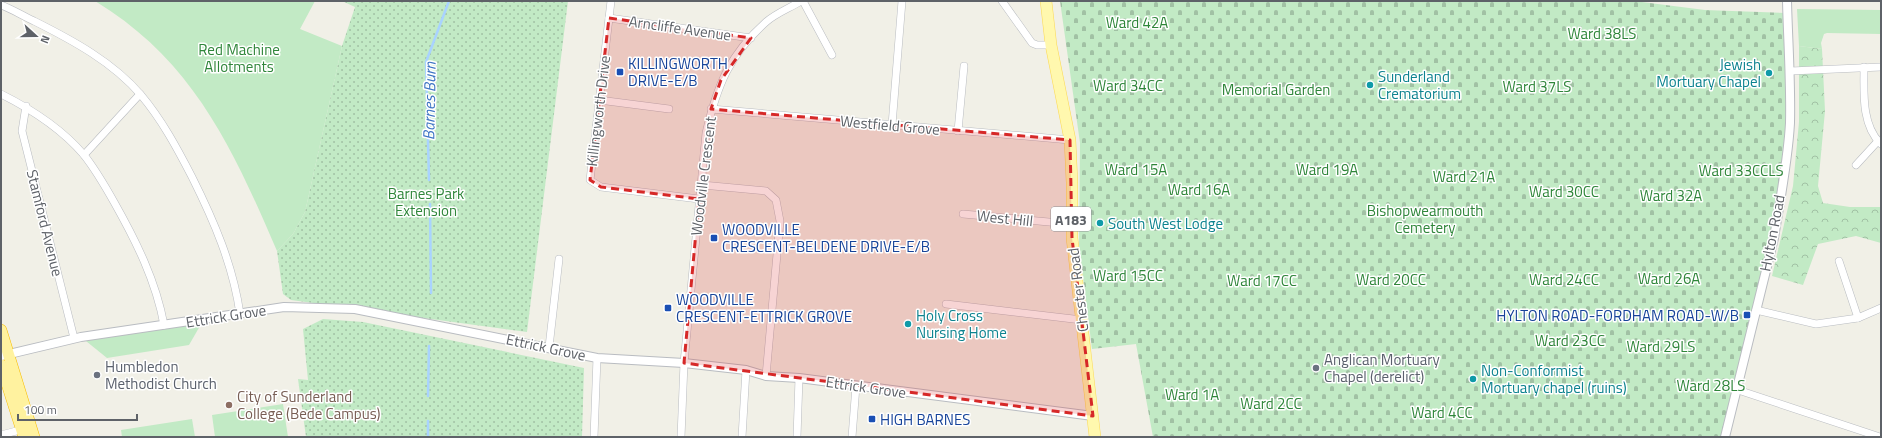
<svg xmlns="http://www.w3.org/2000/svg" width="1882" height="438" font-family="'Titillium Web',sans-serif">
<defs>
<pattern id="forest-crowns" width="20" height="18" patternUnits="userSpaceOnUse"><rect width="20" height="18" fill="#c2eac5"/><path d="M2 6a3 3 0 1 1 6 0M12 15a3 3 0 1 1 6 0" fill="none" stroke="#a1c1a4"/></pattern>
<pattern id="cemetery-stones" width="16" height="16" patternUnits="userSpaceOnUse"><rect width="16" height="16" fill="#c2eac5"/><path d="M2 7V4a2 2 0 0 1 4 0v3zM10 15v-3a2 2 0 0 1 4 0v3z" fill="#a1c1a4"/></pattern>
<pattern id="park-dots" width="8" height="8" patternUnits="userSpaceOnUse"><rect width="8" height="8" fill="#c2eac5"/><path d="M2 2h.1M6 6h.1" fill="none" stroke="#a1c1a4" stroke-width="1.8" stroke-linecap="round"/></pattern>
</defs>
<rect width="100%" height="100%" fill="#f1f0e7"/>
<!-- green -->
<g fill="#c2eac5">
<path d="M95 1H315L300 29 342 46 305 212 293 234 277 251C233 149 194 61 95 1Z"/>
<path d="M1797 9 1881 10V34L1827 33 1824 34 1821 43 1822 49 1799 46Z"/>
<path d="M204 319 189 345 107 358 81 337Z"/>
<path d="M283 404 288 437H215L212 415Z"/>
<path d="M192 419 195 437H122L121 430Z"/>
</g>
<!-- forest -->
<path fill="url(#forest-crowns)" d="M1799 46 1822 49 1825 111 1818 186 1823 203 1850 207H1881V243L1856 236 1818 244 1803 285 1772 276 1793 186 1799 122Z"/>
<!-- cemetery -->
<path fill="url(#cemetery-stones)" d="M1060 1H1634L1705 10 1787 13 1789 125 1779 205 1726 437H1153L1136 344 1092 349 1079 245 1080 143Z"/>
<!-- park -->
<g fill="url(#park-dots)">
<path d="M342 1H568L527 332 291 300 283 294 277 251 293 234 305 212 342 46 355 7Z"/>
<path d="M323 319 363 322 584 368 582 437H306L298 379 308 380 303 329Z"/>
</g>
<g fill="none" stroke-linecap="round" stroke-linejoin="round">
<!-- stream -->
<g stroke="#a9d3ff" stroke-width="2.5">
<path d="M429 180 426 62 449 1"/>
<path d="M430 204 431 293"/>
<path d="M428 396 429 346"/>
<path d="M428 437V421"/>
</g>
<!-- minor casing -->
<g stroke="#b9bcc1" stroke-width="8">
<g id="minor">
<path d="M611 1 590 180 601 187 699 199"/>
<path d="M803 1 832 55"/>
<path d="M1002 1 1032 43 1037 45H1051"/>
<path d="M1 5C12 9 23 16 34 21 72 40 113 62 141 95 162 120 177 148 192 177 214 221 233 265 240 314"/>
<path d="M609 18 751 38"/>
<path d="M1864 67C1864 91 1861 125 1881 144"/>
<path d="M1791 71 1881 67"/>
<path d="M1 94C31 109 62 129 84 155 95 169 105 186 114 202 136 241 156 281 164 325"/>
<path d="M599 100 669 109"/>
<path d="M26 106 22 131 74 338"/>
<path d="M711 109 1070 140"/>
<path d="M892 125 902 1"/>
<path d="M958 131 964 66"/>
<path d="M84 155 140 94"/>
<path d="M1856 165 1878 141"/>
<path d="M702 185 766 191 776 200 780 221 766 376"/>
<path d="M963 214 1071 224"/>
<path d="M1839 261 1858 318"/>
<path d="M946 304 1082 320"/>
<path d="M1756 310 1816 324 1858 318 1881 308"/>
<path d="M549 347 559 259"/>
<path d="M1735 389 1880 437"/>
<path d="M1 435 24 429"/>
<path d="M594 437 597 358"/>
<path d="M681 437 684 363 706 133C717 86 729 55 766 22 776 13 790 8 801 1"/>
<path d="M742 437 746 370"/>
<path d="M797 437 799 378"/>
<path d="M852 437 856 386"/>
</g>
</g>
<!-- tertiary casing -->
<g stroke="#b9bcc1" stroke-width="10">
<g id="tertiary">
<path d="M1 356 81 337 284 307 355 309 597 358 684 363 746 370 766 376 799 378 1093 416"/>
<path d="M1725 437 1774 238C1780 200 1788 161 1790 123 1791 82 1788 42 1787 1"/>
</g>
</g>
<!-- primary casing -->
<g stroke="#fcda55" stroke-width="12">
<path id="primary" d="M1046 1 1051 45 1070 140 1072 183V238L1095 437"/>
</g>
<!-- trunk casing -->
<g stroke="#f8bd00" stroke-width="12">
<g id="trunk">
<path d="M1 330 34 437"/>
<path d="M1 365 24 437"/>
</g>
</g>
<!-- minor -->
<use href="#minor" stroke="#fff" stroke-width="7"/>
<!-- tertiary -->
<use href="#tertiary" stroke="#fff" stroke-width="8"/>
<!-- primary -->
<use href="#primary" stroke="#fff8ae" stroke-width="11"/>
<!-- trunk -->
<use href="#trunk" stroke="#fff29f" stroke-width="11"/>
</g>
<!-- marked area -->
<path fill="#d62828" fill-opacity="0.2" stroke="#d62828" stroke-width="3" stroke-dasharray="8 5" stroke-linejoin="round" d="M609 18 751 38 721 80 711 109 1070 140 1072 238 1093 416 684 363 699 199 601 187 590 180Z"/>
<!-- markers -->
<g fill="#1a4fb4" stroke="#fff" stroke-width="1.5">
<rect x="616" y="68" width="8" height="8" rx="2"/>
<rect x="710" y="234" width="8" height="8" rx="2"/>
<rect x="664" y="304" width="8" height="8" rx="2"/>
<rect x="1743" y="311" width="8" height="8" rx="2"/>
<rect x="868" y="415" width="8" height="8" rx="2"/>
</g>
<g fill="#0f9aa8" stroke="#fff" stroke-width="1.5">
<circle cx="1769" cy="73" r="4"/>
<circle cx="1370" cy="85" r="4"/>
<circle cx="1100" cy="223" r="4"/>
<circle cx="908" cy="324" r="4"/>
<circle cx="1473" cy="379" r="4"/>
</g>
<g fill="#6b7280" stroke="#fff" stroke-width="1.5">
<circle cx="1316" cy="368" r="4"/>
<circle cx="97" cy="375" r="4"/>
</g>
<circle fill="#8d6e63" stroke="#fff" stroke-width="1.5" cx="229" cy="405" r="4"/>
<g text-anchor="middle" dominant-baseline="central" stroke-width="3" stroke-linejoin="round" paint-order="stroke">
<!-- shield labels -->
<rect fill="#fff" stroke="#8e9195" stroke-width="1" x="1051" y="207" width="40" height="24" rx="3"/>
<g font-size="14" font-weight="bold" fill="#5e6268">
<text x="1071" y="219">A183</text>
</g>
<!-- park labels -->
<g font-size="15" fill="#2f863a" stroke="#fff">
<text x="1137" y="22">Ward 42A</text>
<text x="1602" y="33">Ward 38LS</text>
<text x="239" y="49">Red Machine<tspan x="239" dy="17">Allotments</tspan></text>
<text x="1128" y="85">Ward 34CC</text>
<text x="1537" y="86">Ward 37LS</text>
<text x="1276" y="89">Memorial Garden</text>
<text x="1136" y="169">Ward 15A</text>
<text x="1327" y="169">Ward 19A</text>
<text x="1741" y="170">Ward 33CCLS</text>
<text x="1464" y="176">Ward 21A</text>
<text x="1199" y="189">Ward 16A</text>
<text x="1564" y="191">Ward 30CC</text>
<text x="426" y="193">Barnes Park<tspan x="426" dy="17">Extension</tspan></text>
<text x="1671" y="195">Ward 32A</text>
<text x="1425" y="210">Bishopwearmouth<tspan x="1425" dy="17">Cemetery</tspan></text>
<text x="1128" y="275">Ward 15CC</text>
<text x="1669" y="278">Ward 26A</text>
<text x="1391" y="279">Ward 20CC</text>
<text x="1564" y="279">Ward 24CC</text>
<text x="1262" y="280">Ward 17CC</text>
<text x="1570" y="340">Ward 23CC</text>
<text x="1661" y="346">Ward 29LS</text>
<text x="1711" y="385">Ward 28LS</text>
<text x="1192" y="394">Ward 1A</text>
<text x="1271" y="403">Ward 2CC</text>
<text x="1442" y="412">Ward 4CC</text>
</g>
<!-- street labels -->
<g font-size="15" fill="#5e6268" stroke="#fff">
<text transform="translate(680 28) rotate(8)">Arncliffe Avenue</text>
<text transform="translate(598 111) rotate(-83)">Killingworth Drive</text>
<text transform="translate(890 125) rotate(5)">Westfield Grove</text>
<text transform="translate(703 176) rotate(-83)">Woodville Crescent</text>
<text transform="translate(1005 218) rotate(6)">West Hill</text>
<text transform="translate(45 223) rotate(76)">Stamford Avenue</text>
<text transform="translate(1772 233) rotate(-79)">Hylton Road</text>
<text transform="translate(1078 290) rotate(-97)">Chester Road</text>
<text transform="translate(226 316) rotate(-9)">Ettrick Grove</text>
<text transform="translate(546 347) rotate(12)">Ettrick Grove</text>
<text transform="translate(866 387) rotate(8)">Ettrick Grove</text>
</g>
<!-- transit labels -->
<g font-size="15" fill="#164399" stroke="#fff" text-anchor="start">
<text x="628" y="63">KILLINGWORTH<tspan x="628" dy="17">DRIVE-E/B</tspan></text>
<text x="722" y="229">WOODVILLE<tspan x="722" dy="17">CRESCENT-BELDENE DRIVE-E/B</tspan></text>
<text x="676" y="299">WOODVILLE<tspan x="676" dy="17">CRESCENT-ETTRICK GROVE</tspan></text>
<text x="1739" y="315" text-anchor="end">HYLTON ROAD-FORDHAM ROAD-W/B</text>
<text x="880" y="419">HIGH BARNES</text>
</g>
<!-- culture labels -->
<g font-size="15" fill="#0d838f" stroke="#fff" text-anchor="start">
<text x="1761" y="64" text-anchor="end">Jewish<tspan x="1761" dy="17">Mortuary Chapel</tspan></text>
<text x="1378" y="76">Sunderland<tspan x="1378" dy="17">Crematorium</tspan></text>
<text x="1108" y="223">South West Lodge</text>
<text x="916" y="315">Holy Cross<tspan x="916" dy="17">Nursing Home</tspan></text>
<text x="1481" y="370">Non-Conformist<tspan x="1481" dy="17">Mortuary chapel (ruins)</tspan></text>
</g>
<!-- worship labels -->
<g font-size="15" fill="#5b616d" stroke="#fff" text-anchor="start">
<text x="1324" y="359">Anglican Mortuary<tspan x="1324" dy="17">Chapel (derelict)</tspan></text>
<text x="105" y="366">Humbledon<tspan x="105" dy="17">Methodist Church</tspan></text>
</g>
<!-- education labels -->
<g font-size="15" fill="#785e54" stroke="#fff" text-anchor="start">
<text x="237" y="396">City of Sunderland<tspan x="237" dy="17">College (Bede Campus)</tspan></text>
</g>
<!-- water labels -->
<g font-size="16" font-style="italic" fill="#3e75c4" stroke="#fff">
<text transform="translate(429 101) rotate(-89)">Barnes Burn</text>
</g>
</g>
<!-- border -->
<rect width="1882" height="438" fill="none" stroke="#5e6268" stroke-width="4"/>
<!-- north arrow -->
<g transform="translate(36 36) rotate(111)" stroke="#ffffff" stroke-width="3" paint-order="stroke">
<path d="M0-3L7 15L0 10L-7 15Z" fill="#5e6268"/>
<text y="-6" font-size="11" font-weight="bold" text-anchor="middle" fill="#5e6268">N</text>
</g>
<!-- scale -->
<path d="M18 414v6h119v-6" fill="none" stroke="#5e6268" stroke-width="2"/>
<text x="24" y="414" font-size="12" fill="#5e6268" stroke="#ffffff" stroke-width="3" paint-order="stroke">100 m</text>
</svg>
